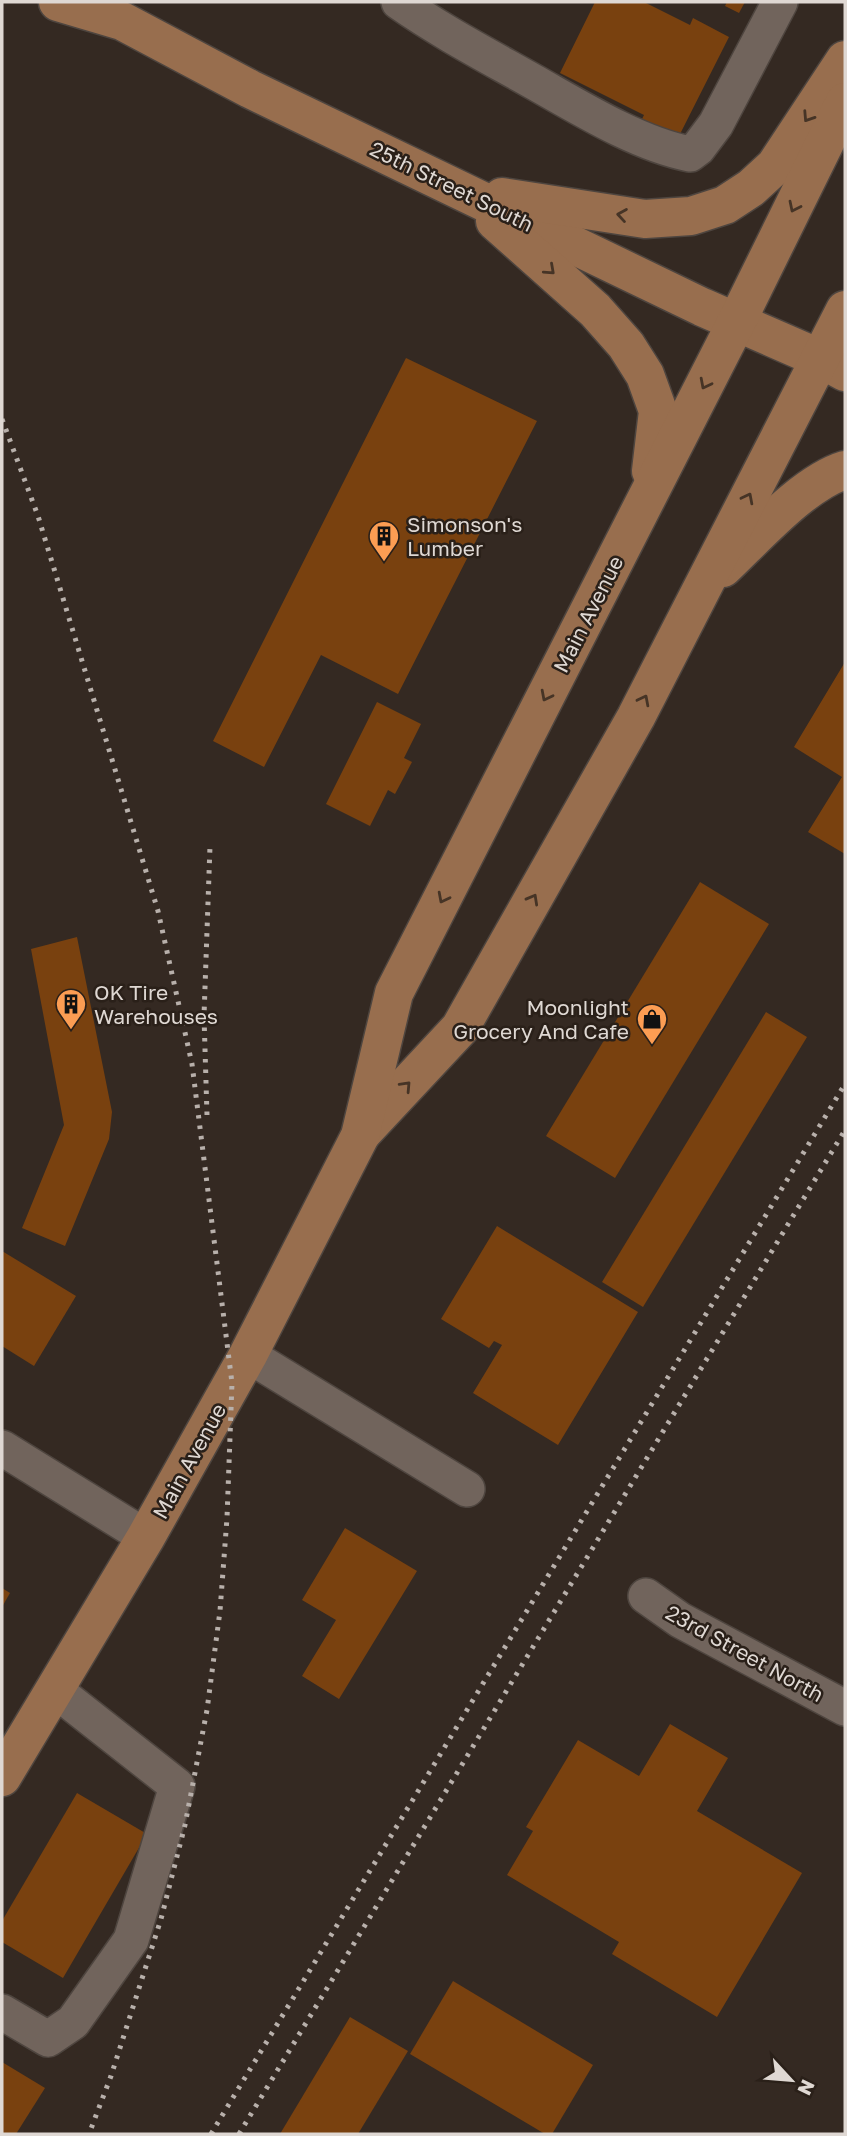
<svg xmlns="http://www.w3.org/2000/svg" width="847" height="2136" font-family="'Golos Text',sans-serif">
<rect width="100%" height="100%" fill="#342922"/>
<!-- building -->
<g fill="#79410f">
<path d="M595 2H644L690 25 693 18 729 37 677 140 641 121 644 115 560 73Z"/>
<path d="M727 2H745L739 13 725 6Z"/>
<path d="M406 358 537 421 398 694 321 655 264 767 213 741Z"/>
<path d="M845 662V854L808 832 842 777 794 747Z"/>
<path d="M377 702 421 724 404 758 412 762 395 794 388 790 370 826 326 804Z"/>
<path d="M700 882 769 924 615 1178 546 1136Z"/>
<path d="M77 937 112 1112 109 1139 65 1246 22 1228 64 1125 31 949Z"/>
<path d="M766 1012 807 1037 643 1307 602 1282Z"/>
<path d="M497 1226 638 1312 558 1445 473 1393 502 1345 494 1341 489 1348 441 1319Z"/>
<path d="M2 1251 76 1296 34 1366 2 1346Z"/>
<path d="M345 1528 417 1571 339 1699 302 1676 336 1620 302 1600Z"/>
<path d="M2 1588 10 1593 2 1607Z"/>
<path d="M670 1724 728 1758 697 1811 802 1873 717 2017 612 1954 619 1942 507 1875 533 1831 526 1827 578 1740 639 1776Z"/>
<path d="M77 1793 147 1834 63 1978 2 1942V1921Z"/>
<path d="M453 1981 593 2065 552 2134H545L410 2054Z"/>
<path d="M350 2017 408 2051 358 2134H280Z"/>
<path d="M2 2062 45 2088 16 2134H2Z"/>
</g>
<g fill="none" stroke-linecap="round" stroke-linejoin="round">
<!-- minor casing -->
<g stroke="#4e453f" stroke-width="38">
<g id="minor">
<path d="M399 2C442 32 488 56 534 82 580 108 638 144 690 154L698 148 716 124 780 2"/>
<path d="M248 1355 467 1489"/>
<path d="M2 1448 146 1537"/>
<path d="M646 1596 680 1620 845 1708"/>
<path d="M2 2012 48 2039 73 2022 131 1940 177 1786 55 1690"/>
</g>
</g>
<!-- major casing -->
<g stroke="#4e453f" stroke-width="41">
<g id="major">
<path d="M58 2 122 21 250 89 702 307 821 359 845 372"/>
<path d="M502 197 645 219 691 216 725 205 751 188 775 166 845 60"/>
<path d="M495 221 595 310 626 345 645 375 658 411 651 471"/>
<path d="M723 568C755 538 803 483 845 470"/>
<path d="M361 1134 460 1028 636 717 845 310"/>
<path d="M2 1777 146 1537 248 1355 360 1136 394 993 736 323 845 102"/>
</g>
</g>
<!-- minor -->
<use href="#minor" stroke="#71645c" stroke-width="35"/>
<!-- major -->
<use href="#major" stroke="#986e4e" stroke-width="38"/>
<!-- rail -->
<g stroke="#b8b0ab" stroke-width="5" stroke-dasharray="3.5 7" stroke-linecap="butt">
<path d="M2 419 38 516 158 911 192 1064 232 1383 227 1518 220 1611 207 1710 185 1825 161 1919 111 2076 89 2134"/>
<path d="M207 1115 204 1016 210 846"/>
<path d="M211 2134 845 1084"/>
<path d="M239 2134 845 1130"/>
</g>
</g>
<!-- one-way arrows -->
<defs><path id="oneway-chevron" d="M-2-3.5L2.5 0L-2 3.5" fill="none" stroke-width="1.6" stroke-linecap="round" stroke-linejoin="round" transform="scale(1.75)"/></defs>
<g stroke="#463426">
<use href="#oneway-chevron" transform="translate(808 117) rotate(123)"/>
<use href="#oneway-chevron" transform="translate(794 207) rotate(116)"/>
<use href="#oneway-chevron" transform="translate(622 215) rotate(-171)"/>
<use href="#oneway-chevron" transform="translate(550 270) rotate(42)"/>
<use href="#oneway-chevron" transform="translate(705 384) rotate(117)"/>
<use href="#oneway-chevron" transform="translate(748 498) rotate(-63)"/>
<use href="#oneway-chevron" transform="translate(546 696) rotate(117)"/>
<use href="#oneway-chevron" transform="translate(644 700) rotate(-63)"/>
<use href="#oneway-chevron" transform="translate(443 898) rotate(117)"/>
<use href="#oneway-chevron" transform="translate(533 899) rotate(-61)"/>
<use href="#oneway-chevron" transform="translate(406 1086) rotate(-47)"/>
</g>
<!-- icons -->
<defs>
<g id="building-pin" transform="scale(1.575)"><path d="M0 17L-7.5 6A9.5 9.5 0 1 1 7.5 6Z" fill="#fc9d53" stroke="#2a2019"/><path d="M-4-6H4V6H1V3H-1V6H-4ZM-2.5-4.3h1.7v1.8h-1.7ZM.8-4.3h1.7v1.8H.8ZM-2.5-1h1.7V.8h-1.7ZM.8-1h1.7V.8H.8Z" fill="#111"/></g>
<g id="shop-pin" transform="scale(1.575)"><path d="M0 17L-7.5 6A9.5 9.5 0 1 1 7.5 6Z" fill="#fc9d53" stroke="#2a2019"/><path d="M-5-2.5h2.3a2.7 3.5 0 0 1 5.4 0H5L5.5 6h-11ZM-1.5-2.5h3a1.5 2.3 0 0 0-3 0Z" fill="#111"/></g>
</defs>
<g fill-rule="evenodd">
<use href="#building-pin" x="384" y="536"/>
<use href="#building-pin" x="71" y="1004"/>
<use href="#shop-pin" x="652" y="1019"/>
</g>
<g text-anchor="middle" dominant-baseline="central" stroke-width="5" stroke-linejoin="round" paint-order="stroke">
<!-- street labels -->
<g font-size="21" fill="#dfd8d3" stroke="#2a2019">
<text transform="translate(452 186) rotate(26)">25th Street South</text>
<text transform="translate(588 614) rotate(-63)">Main Avenue</text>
<text transform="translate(189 1461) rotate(-61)">Main Avenue</text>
<text transform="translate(745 1653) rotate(29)">23rd Street North</text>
</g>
<!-- poi labels -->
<g font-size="21" fill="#dfd8d3" stroke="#2a2019" text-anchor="start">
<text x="407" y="524">Simonson's<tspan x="407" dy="24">Lumber</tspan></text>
<text x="94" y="992">OK Tire<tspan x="94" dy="24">Warehouses</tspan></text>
<text x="629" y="1007" text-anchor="end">Moonlight<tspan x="629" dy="24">Grocery And Cafe</tspan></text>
</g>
</g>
<!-- border -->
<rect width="847" height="2136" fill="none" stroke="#dfd8d3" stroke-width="7"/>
<!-- north arrow -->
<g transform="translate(791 2080) rotate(116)" stroke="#2a2019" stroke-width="5" paint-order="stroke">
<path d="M0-5L12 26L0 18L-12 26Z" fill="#dfd8d3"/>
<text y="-10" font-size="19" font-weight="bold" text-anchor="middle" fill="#dfd8d3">N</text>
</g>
</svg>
